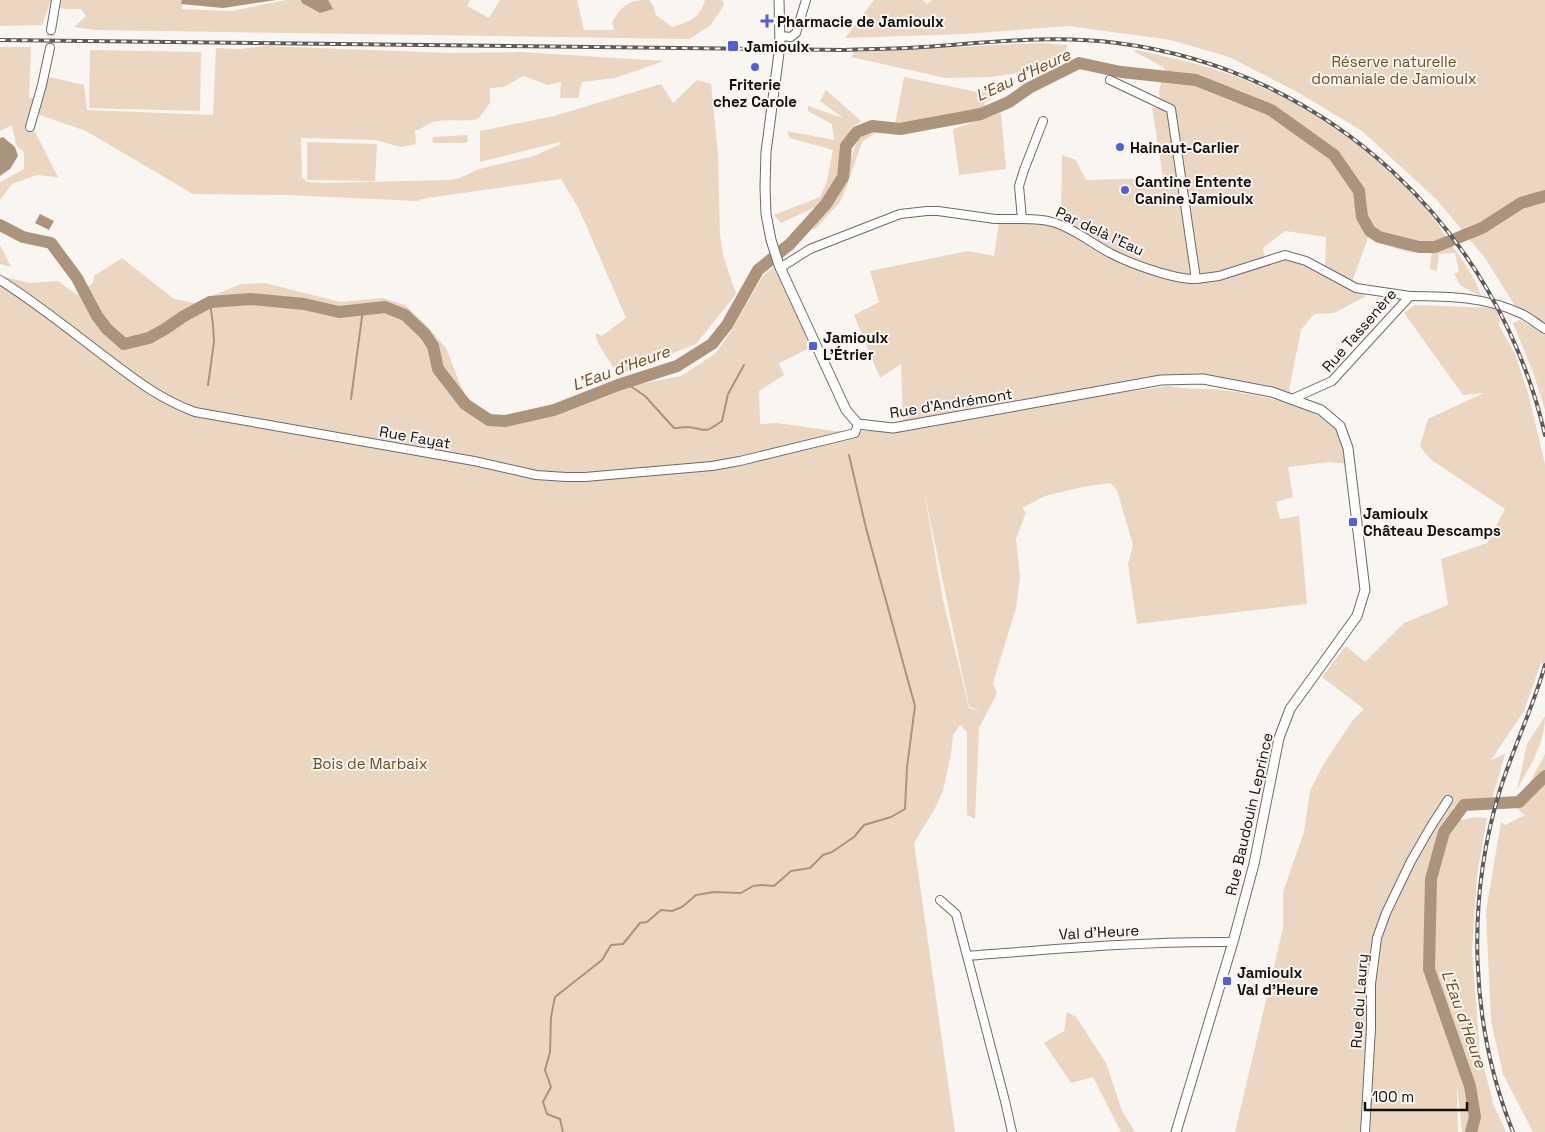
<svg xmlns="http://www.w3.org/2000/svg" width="1545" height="1132" font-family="'Space Grotesk',sans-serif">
<rect width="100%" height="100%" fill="#f9f6f2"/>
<!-- green -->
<g fill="#ead6c1" fill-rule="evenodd">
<path d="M0 0H51L42 25 0 26Z"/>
<path d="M61 0H182V9L231 11 286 0H470L467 6 489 18 500 0H577L584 30H614L612 22C623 5 628 0 649 0L653 5 656 15 672 27C690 21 699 20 705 0H722L724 5 710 26 689 39 95 30 74 27 86 16 81 9H68L58 8Z"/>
<path d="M874 0H923L927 4 932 0H1545V325L1517 309 1485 258 1437 200 1362 131 1299 93 1229 57 1171 40 1068 26 965 34 845 38Z"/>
<path d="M1041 43 1068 45 1064 53 1022 72 992 77 946 78 851 57 854 52Z"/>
<path d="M265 46 449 53 520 52 664 61 615 78 582 82 578 98H560L561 82 548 85 523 76 504 87 490 88V103L478 119C465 122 451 119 437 121 430 122 422 129 415 131L416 144 401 147 375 140 301 138 302 177 307 182 325 183 450 180 460 178 479 169 534 156 561 144 560 142 480 162V131L554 116 661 84 673 103 697 80 711 84 718 154 720 235 723 255 736 294 696 344 618 375 599 345 595 333 602 336 626 318 579 209 561 179 427 198 416 201 286 195 193 194 86 131 37 114 49 77 84 85 87 110 213 115 216 48 240 49Z"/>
<path d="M0 47H31L29 98H35L31 124 58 177 37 175 12 184 0 200V182L24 169V152L16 145 12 125 0 131Z"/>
<path d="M90 50 201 52 200 111 89 108Z"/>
<path d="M1138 50C1166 57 1195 62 1222 72 1288 93 1352 135 1402 183 1414 195 1427 209 1437 223 1441 228 1443 234 1447 239 1460 255 1474 276 1482 297L1460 285 1454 273 1459 272 1455 253 1439 254 1437 271 1430 269 1432 250C1411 258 1387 246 1369 235L1352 282 1325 268 1326 237 1285 231 1263 248 1265 259 1223 272 1203 276 1200 273 1172 108 1160 98 1159 91 1165 68 1133 51Z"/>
<path d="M904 77 977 92 1000 87 1001 92 984 103 986 108 923 123 895 124Z"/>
<path d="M826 90 861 121 850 129 858 133 843 157 838 178 824 203 781 223 774 215 820 197 827 181 833 150 790 138 787 131 834 140 832 124 808 111V106L843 118 820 101Z"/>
<path d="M1159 105 1170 114 1192 275 1181 276 1118 254 1061 223 1062 155 1076 160 1086 180 1163 178 1152 107 1156 108Z"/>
<path d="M1001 113 1006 169 959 175 953 129Z"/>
<path d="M875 128 878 131 862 142 847 186 840 202 815 229 811 228 837 195 858 139Z"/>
<path d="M467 135 468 140 466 143H436L432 142 433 137Z"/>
<path d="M307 142 377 144 375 181 307 180Z"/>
<path d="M999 222H1050L1109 255 1188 282 1286 259 1303 262 1366 296 1334 313 1314 314 1301 330 1289 390 1293 394 1226 379 1183 376 1139 378 1091 397 1169 386C1183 390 1197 388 1211 389 1241 391 1306 403 1329 423 1341 433 1346 449 1347 464L1329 462 1288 467 1293 497 1276 502 1280 519 1299 516 1307 604 1137 624 1128 564 1133 545 1117 490 1110 483 1082 487 1045 496 1022 508 1026 512 1016 539 1020 577 1016 608 993 683 997 693 979 728 975 819 967 815V732L960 725 953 735 951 754 943 791 934 810 914 843 955 1132H0V276L30 283 58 281 77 295 93 283 94 276 122 258 174 299 195 303 241 284 265 283 340 302 383 298 405 305 426 325 446 348 462 389 467 397 479 408 493 415 521 422 577 406 650 368 640 384 681 376 715 354 730 333 762 277 775 266 812 347 779 363 784 375 759 391 760 424 777 423 834 431H908L970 417 903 424 901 364 880 378 854 315 879 302 870 271 968 251 994 256ZM924 491 969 706 980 712 969 708 943 600Z"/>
<path d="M0 245 11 267 0 264Z"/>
<path d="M1415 305 1496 308 1500 320 1499 325 1515 354 1528 393 1545 464V664L1541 663 1524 711 1491 760 1505 754 1492 799 1465 802 1452 807 1461 820 1475 817 1487 818 1477 875 1472 951 1480 1053 1494 1106 1506 1132H1462L1457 1085 1458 1132H1235L1283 928V892L1304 832 1310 791 1323 765 1353 720 1364 709 1322 677 1346 646 1365 662 1404 623 1448 605 1441 559 1487 543 1505 509 1430 459 1420 446 1428 419 1484 393 1463 395 1404 313Z"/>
<path d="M1520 320 1545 333V410L1534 375 1513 323Z"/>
<path d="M1545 716C1545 745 1530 765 1517 790L1527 744Z"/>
<path d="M1545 754V1132H1533L1503 1074 1491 1021 1486 911 1501 822 1505 825 1525 815 1516 808Z"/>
<path d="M1067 1012 1076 1017 1106 1063 1122 1111 1135 1132H1121L1093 1077 1071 1083 1044 1043 1064 1031Z"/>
</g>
<!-- water -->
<g fill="#ac947c">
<path d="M182 0H276L223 8 181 4Z"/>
<path d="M301 0H328L333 9 320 13 302 3Z"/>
<path d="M3 137 15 147 18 156 10 169 0 176V138Z"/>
<path d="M40 214 54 221 49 230 35 223Z"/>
</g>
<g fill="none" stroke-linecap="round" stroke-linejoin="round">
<!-- stream -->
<g stroke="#ac947c" stroke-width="2">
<path d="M626 383 645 396 674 428C679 428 683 427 687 427 709 429 702 435 722 421L728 394 744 365"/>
<path d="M208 385 214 342 213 325 210 302"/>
<path d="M351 399 363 309"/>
<path d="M563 1132 560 1119 547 1114 543 1102 551 1087 545 1070 550 1052 551 1017 555 997 602 960 611 945 623 944 640 923 647 922 661 910 672 911 682 907 696 895 714 892 741 893 753 886 761 885 774 886 791 871 810 868 823 855 832 852 854 837 864 825 891 817 905 809 907 767 915 706 866 528 849 455"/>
</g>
<!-- river -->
<g stroke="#ac947c" stroke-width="12">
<path d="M0 225 23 237 51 243 77 278 97 316 107 329 124 344 149 338 165 329 184 316 210 302 251 299 304 304 339 312 385 307 405 315 425 334 433 346 438 369 465 404 489 420 505 421 554 410 618 385 677 366 712 344 727 325 758 270 790 244 826 204 843 177 846 146 857 132 872 126 900 129 981 114 1009 102 1029 88 1079 63 1121 72 1196 80 1271 110 1334 155 1359 191 1362 217 1370 231 1379 237 1419 247H1435L1482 228 1521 203 1545 196"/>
<path d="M1471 1132 1475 1117 1470 1086 1429 969 1431 879 1444 832 1464 805 1519 802 1545 776"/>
</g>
<!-- minor-tunnel -->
<path stroke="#d6d4d0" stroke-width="8" stroke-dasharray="8 4" stroke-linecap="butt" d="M50 48 51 30"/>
<!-- minor casing -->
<g stroke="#6d6a67" stroke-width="10">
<g id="minor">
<path d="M51 30 56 0"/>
<path d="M780 36 791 37 796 33 806 0"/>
<path d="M30 127 42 85 50 48"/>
<path d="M1022 219C1031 219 1042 219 1052 222 1074 228 1092 244 1112 254 1131 264 1176 280 1196 279L1171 109 1110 80"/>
<path d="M780 268 810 249 900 214 927 211H938L995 219H1022L1019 186 1024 170 1043 121"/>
<path d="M1196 279 1219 276 1285 255 1306 261 1356 288 1410 296 1332 381 1292 399"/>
<path d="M0 280C38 304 72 332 108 359 137 381 160 399 195 412L474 461 536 475 566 477H585L712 466 740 461 855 433 858 424"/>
<path d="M1410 296C1448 296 1487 297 1522 314 1530 318 1537 324 1545 329"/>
<path d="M940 900 956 914 1005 1101 1012 1132"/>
<path d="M967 956C1055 949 1144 941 1233 942"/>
<path d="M1365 1132 1371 1028V984L1377 938 1386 913 1411 861 1430 828 1448 800"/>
</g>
</g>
<!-- tertiary casing -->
<g stroke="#6d6a67" stroke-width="11">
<path id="tertiary" d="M779 0 780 45 766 152 765 187 766 214 771 240 779 265 846 410 858 424 893 428 1161 380 1203 379 1272 392 1321 410 1340 426 1348 448 1365 590 1357 616 1290 709 1279 738 1254 864 1233 942 1176 1132"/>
</g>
<!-- minor -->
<use href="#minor" stroke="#fff" stroke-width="8"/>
<!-- tertiary -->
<use href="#tertiary" stroke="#fff" stroke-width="9"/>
<!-- rail casing -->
<g stroke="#5d5b59" stroke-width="4">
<g id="rail">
<path d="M0 40 844 50C865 49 886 49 907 48 977 44 1047 34 1117 43 1329 70 1497 228 1545 435"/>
<path d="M1513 1132C1470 1025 1466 900 1500 790 1513 748 1533 708 1545 665"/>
</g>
</g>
<!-- rail -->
<use href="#rail" stroke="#f9f6f2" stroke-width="2" stroke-dasharray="5.5" stroke-linecap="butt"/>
</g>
<!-- markers -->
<g fill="#535fd5" stroke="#f9f6f2" stroke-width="2">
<path d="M764.5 13.5h5v5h5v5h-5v5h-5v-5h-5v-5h5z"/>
<rect x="727" y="40" width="12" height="12" rx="2.5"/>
<circle cx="755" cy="67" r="5"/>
<circle cx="1120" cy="147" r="5"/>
<circle cx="1125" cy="190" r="5"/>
<rect x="808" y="341" width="10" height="10" rx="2.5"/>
<rect x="1348" y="517" width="10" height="10" rx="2.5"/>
<rect x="1222" y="976" width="10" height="10" rx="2.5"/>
</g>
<g text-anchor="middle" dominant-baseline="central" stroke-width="4" stroke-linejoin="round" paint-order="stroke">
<!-- poi labels -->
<g font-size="15" font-weight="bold" fill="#11100f" stroke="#f9f6f2" text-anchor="start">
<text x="777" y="21">Pharmacie de Jamioulx</text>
<text x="744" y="46">Jamioulx</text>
<text x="755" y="84" text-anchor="middle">Friterie<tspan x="755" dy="17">chez Carole</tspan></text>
<text x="1130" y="147">Hainaut-Carlier</text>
<text x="1135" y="181">Cantine Entente<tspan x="1135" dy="17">Canine Jamioulx</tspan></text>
<text x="823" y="337">Jamioulx<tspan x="823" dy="17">L'Étrier</tspan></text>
<text x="1363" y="513">Jamioulx<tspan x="1363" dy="17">Château Descamps</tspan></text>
<text x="1237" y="972">Jamioulx<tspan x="1237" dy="17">Val d'Heure</tspan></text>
</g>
<!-- park labels -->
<g font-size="15" fill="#6f4c23" stroke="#f9f6f2">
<text x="1394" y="61">Réserve naturelle<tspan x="1394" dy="17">domaniale de Jamioulx</tspan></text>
<text x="370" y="763">Bois de Marbaix</text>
</g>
<!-- street labels -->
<g font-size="15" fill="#11100f" stroke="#f9f6f2">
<text transform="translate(1100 231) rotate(25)">Par delà l'Eau</text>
<text transform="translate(1359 330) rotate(-49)">Rue Tassenère</text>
<text transform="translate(951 403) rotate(-9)">Rue d'Andrémont</text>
<text transform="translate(415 437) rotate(10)">Rue Fayat</text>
<text transform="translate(1249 814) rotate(-77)">Rue Baudouin Leprince</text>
<text transform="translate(1099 932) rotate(-3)">Val d'Heure</text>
<text transform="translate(1359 1001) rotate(-86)">Rue du Laury</text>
</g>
<!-- water labels -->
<g font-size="16" font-style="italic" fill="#704d24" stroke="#f9f6f2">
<text transform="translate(1023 75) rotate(-25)">L'Eau d'Heure</text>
<text transform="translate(621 368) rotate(-20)">L'Eau d'Heure</text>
<text transform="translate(1464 1019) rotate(70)">L'Eau d'Heure</text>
</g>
</g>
<!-- scale -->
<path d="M1365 1102v8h102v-8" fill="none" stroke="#11100f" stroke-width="2.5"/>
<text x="1372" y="1102" font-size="15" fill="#11100f" stroke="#f9f6f2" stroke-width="4" paint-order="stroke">100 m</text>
</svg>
